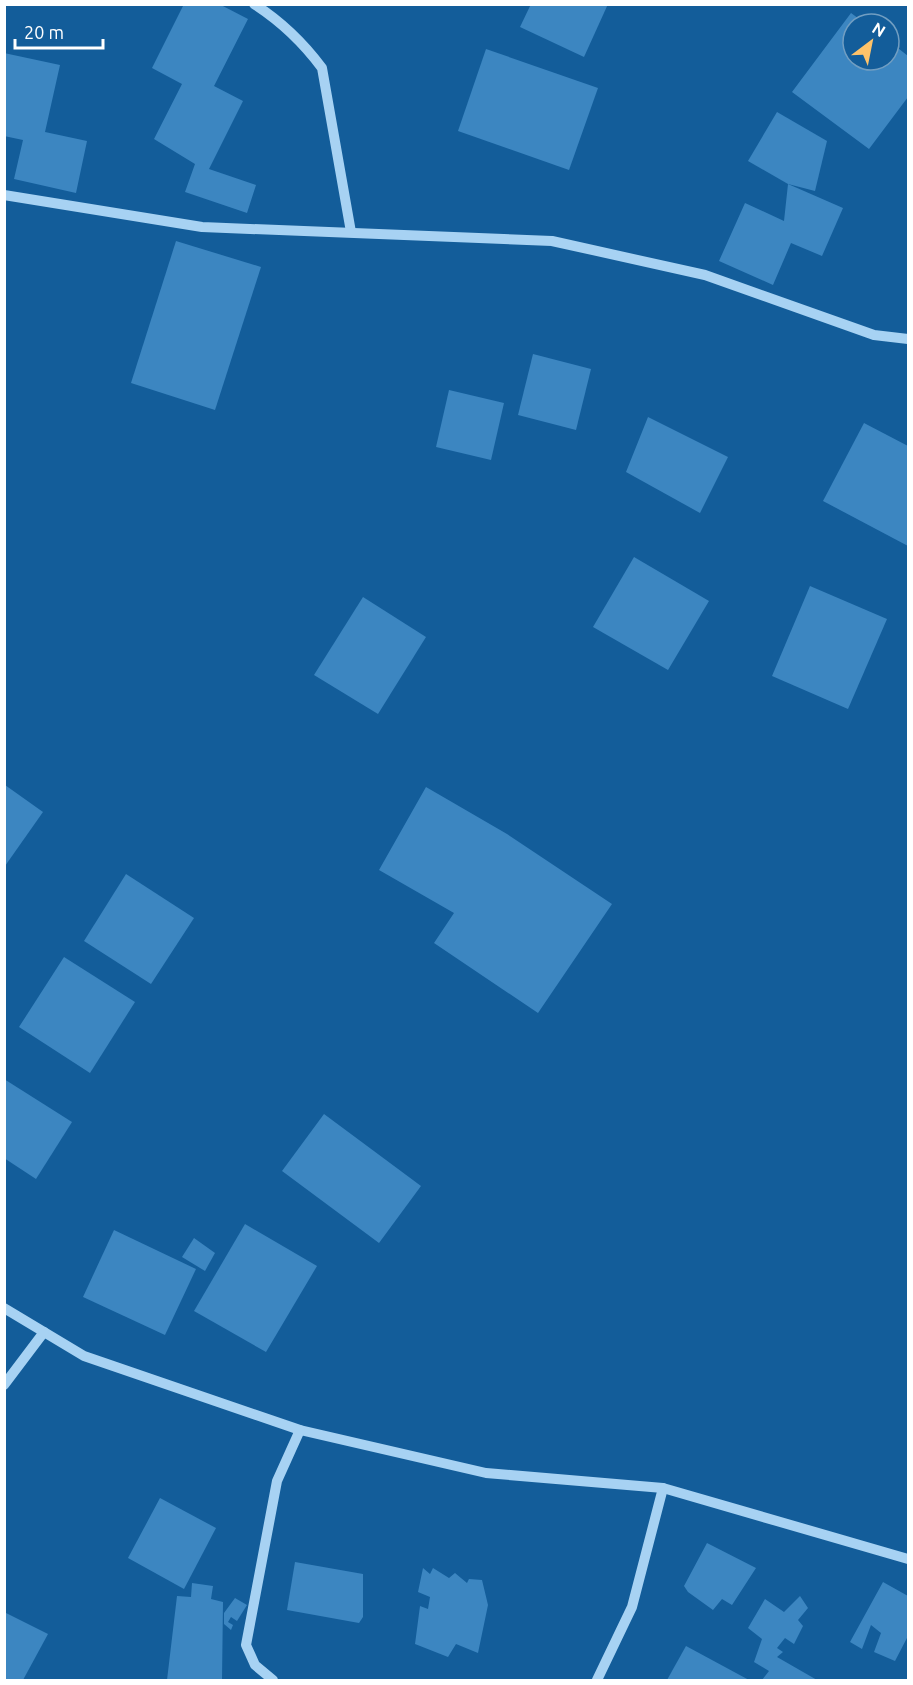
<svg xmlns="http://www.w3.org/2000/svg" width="913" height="1685" font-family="Ubuntu,sans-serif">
<rect width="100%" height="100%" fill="#135d9a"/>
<!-- building -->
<g fill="#3c86c1">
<path d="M184 4H219L248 19 214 86 243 101 209 169 256 185 247 213 185 192 195 164 154 139 182 84 152 68Z"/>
<path d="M531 4H608L584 57 520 27Z"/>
<path d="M851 13 866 24H853V60H889V41L908 56V97L869 149 792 92Z"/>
<path d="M486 49 598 88 569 170 458 131Z"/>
<path d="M4 53 60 65 45 132 87 141 76 193 14 179 23 140 4 136Z"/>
<path d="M777 112 827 141 815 191 788 184 748 161Z"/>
<path d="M788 184 843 208 822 256 791 243 773 285 719 261 745 203 784 221Z"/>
<path d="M176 241 261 267 215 410 131 383Z"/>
<path d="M533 354 591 369 576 430 518 415Z"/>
<path d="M449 390 504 403 491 460 436 447Z"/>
<path d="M648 417 728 457 700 513 626 472Z"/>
<path d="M864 423 908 446V546L823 501Z"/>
<path d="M634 557 709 601 668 670 593 627Z"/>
<path d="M810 586 887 619 848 709 772 676Z"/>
<path d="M363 597 426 637 378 714 314 675Z"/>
<path d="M5 785 43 812 5 866Z"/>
<path d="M426 787 507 834 612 904 538 1013 434 943 454 913 379 870Z"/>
<path d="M126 874 194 918 151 984 84 941Z"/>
<path d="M64 957 135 1002 90 1073 19 1027Z"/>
<path d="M4 1079 72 1122 36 1179 4 1158Z"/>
<path d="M324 1114 421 1186 379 1243 282 1171Z"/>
<path d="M245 1224 317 1266 266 1352 194 1311Z"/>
<path d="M114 1230 196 1269 165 1335 83 1297Z"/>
<path d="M194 1238 215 1253 205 1271 182 1257Z"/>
<path d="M160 1498 216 1528 184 1589 128 1558Z"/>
<path d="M707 1543 756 1568 732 1605 722 1599 713 1610 688 1592 684 1586Z"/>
<path d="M295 1562 363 1574V1617L359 1623 287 1610Z"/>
<path d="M423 1568 430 1574 433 1568 449 1578 455 1573 467 1583 469 1579 482 1580 488 1605 478 1653 456 1644 448 1657 415 1644 420 1606 428 1609 430 1597 418 1592Z"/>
<path d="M883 1582 908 1596V1636L895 1661 874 1652 881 1633 871 1625 862 1649 850 1642Z"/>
<path d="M192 1583 213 1586 211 1599 223 1602 222 1680H167L177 1596 191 1597Z"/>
<path d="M800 1596 808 1608 798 1620 803 1626 794 1644 785 1638 777 1648 783 1652 777 1657 817 1680H762L769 1671 754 1662 762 1639 748 1628 765 1599 784 1612Z"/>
<path d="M235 1598 247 1605 237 1621 231 1617 228 1622 233 1625 231 1630 224 1624V1613Z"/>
<path d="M4 1612 48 1634 23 1680H4Z"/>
<path d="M686 1646 749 1680H667Z"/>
</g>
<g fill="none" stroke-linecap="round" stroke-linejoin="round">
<!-- minor -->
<g stroke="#a7d2f3" stroke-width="10">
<path d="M254 4C282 22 302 41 322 68L351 232"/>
<path d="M4 195 202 227 552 241 705 275 874 335 908 339"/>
<path d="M4 1308 84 1356 300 1430 486 1473 663 1488 908 1559"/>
<path d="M4 1385 44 1332"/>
<path d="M273 1680 255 1665 246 1645 277 1481 300 1430"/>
<path d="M597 1680 632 1607 663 1488"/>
</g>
</g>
<!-- border -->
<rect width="913" height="1685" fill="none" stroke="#ffffff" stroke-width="12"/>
<!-- north arrow -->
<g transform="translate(871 42) rotate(32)"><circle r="28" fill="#135d9a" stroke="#719ec2" stroke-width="1.5"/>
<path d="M0-4.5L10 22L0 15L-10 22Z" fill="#ffc369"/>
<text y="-9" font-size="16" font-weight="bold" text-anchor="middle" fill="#ffffff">N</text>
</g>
<!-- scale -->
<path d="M15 39v9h88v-9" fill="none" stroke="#ffffff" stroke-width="3"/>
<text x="24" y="39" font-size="18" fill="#ffffff" stroke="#135d9a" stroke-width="4.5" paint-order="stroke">20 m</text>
</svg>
